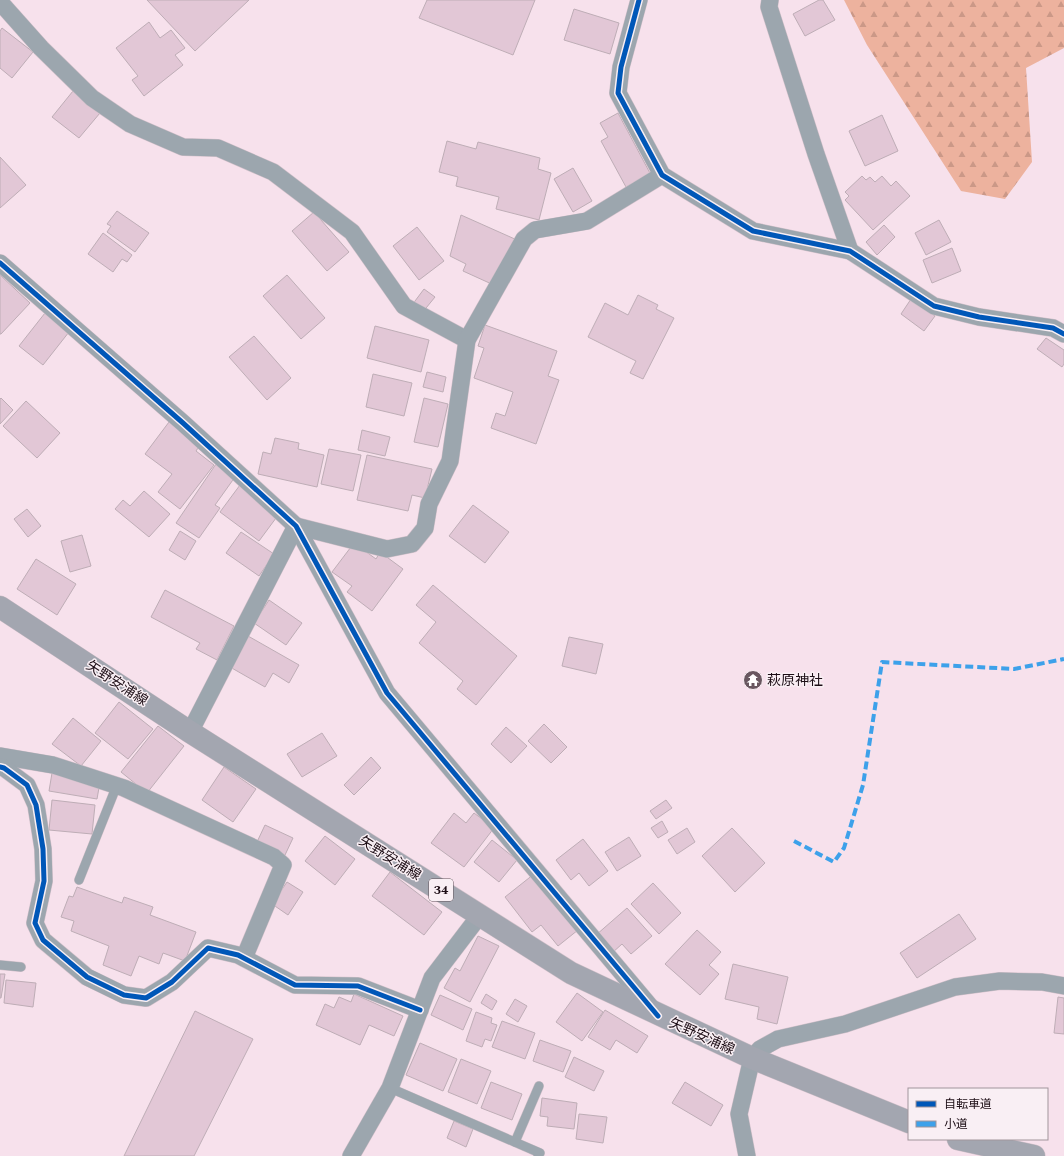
<svg xmlns="http://www.w3.org/2000/svg" width="1064" height="1156" font-family="Spectral,'Noto Sans JP',serif">
<defs>
<pattern id="forest-firs" width="22" height="20" patternUnits="userSpaceOnUse"><rect width="22" height="20" fill="#edb29e"/><path d="M5 1l3.5 6h-7zM16 11l3.5 6h-7z" fill="#cb9887"/></pattern>
</defs>
<rect width="100%" height="100%" fill="#f7e1ec"/>
<!-- forest -->
<path fill="url(#forest-firs)" d="M844 0H1064V48L1026 68 1032 162 1005 199 961 191 867 45Z"/>
<!-- building -->
<g fill="#e2c7d6" stroke="#beadb6">
<path d="M147 0H249L195 51Z"/>
<path d="M427 0H535L513 55 419 18Z"/>
<path d="M819 0H823L835 20 805 36 793 14Z"/>
<path d="M574 9 619 23 610 54 564 40Z"/>
<path d="M149 22 160 38 171 30 185 48 175 55 183 65 144 96 132 80 138 76 116 48Z"/>
<path d="M2 28 33 52 12 78 0 68V31Z"/>
<path d="M73 91 100 113 79 138 52 117Z"/>
<path d="M618 113 651 175 626 187 601 141 608 137 600 123Z"/>
<path d="M882 115 898 151 865 166 849 131Z"/>
<path d="M447 141 476 149 478 142 540 158 538 169 551 173 539 220 496 209 499 197 456 186 458 177 439 172Z"/>
<path d="M0 157 26 185 0 208Z"/>
<path d="M573 168 592 201 573 212 554 179Z"/>
<path d="M862 176 866 180 870 177 875 182 882 176 891 186 896 181 910 196 873 230 845 200 849 196 845 192Z"/>
<path d="M117 211 149 233 135 252 107 232 111 226 107 224Z"/>
<path d="M314 212 349 252 327 271 292 231Z"/>
<path d="M461 215 517 240 496 286 463 271 466 264 450 256Z"/>
<path d="M939 220 951 242 926 255 915 233Z"/>
<path d="M884 225 895 237 877 255 866 242Z"/>
<path d="M417 227 444 261 419 280 393 246Z"/>
<path d="M103 233 132 255 127 262 122 259 113 272 88 254Z"/>
<path d="M952 248 961 271 932 283 923 260Z"/>
<path d="M0 275 30 303 1 334H0Z"/>
<path d="M287 275 325 318 301 339 263 296Z"/>
<path d="M424 289 435 297 422 313 412 305Z"/>
<path d="M638 295 658 305 656 309 674 318 643 379 630 373 636 361 588 337 605 303 628 315Z"/>
<path d="M911 299 935 316 924 331 901 314Z"/>
<path d="M45 313 69 332 43 365 19 346Z"/>
<path d="M485 325 557 351 548 376 559 380 536 444 491 428 496 413 505 416 513 392 474 378 484 348 478 346Z"/>
<path d="M375 326 429 340 421 372 367 358Z"/>
<path d="M254 336 291 378 267 400 229 357Z"/>
<path d="M1046 338 1064 350V364L1062 367 1037 349Z"/>
<path d="M427 372 446 377 443 392 423 387Z"/>
<path d="M373 374 412 383 404 416 366 407Z"/>
<path d="M1 398 13 410 0 424V399Z"/>
<path d="M424 398 448 404 438 447 414 442Z"/>
<path d="M26 401 60 433 37 458 3 426Z"/>
<path d="M169 422 200 445 196 451 214 465 180 509 158 492 172 474 145 454Z"/>
<path d="M362 430 390 437 385 456 358 450Z"/>
<path d="M275 438 299 443 298 449 324 455 317 487 258 474 263 452 271 454Z"/>
<path d="M329 449 361 455 353 491 321 484Z"/>
<path d="M367 455 432 469 425 498 412 495 408 511 357 500Z"/>
<path d="M216 464 235 477 215 505 220 508 199 538 176 523Z"/>
<path d="M240 485 279 514 259 541 220 512Z"/>
<path d="M144 491 170 514 149 537 115 509 123 500 130 506Z"/>
<path d="M473 505 509 532 485 563 449 536Z"/>
<path d="M27 509 41 526 28 537 14 519Z"/>
<path d="M180 531 196 541 185 560 169 550Z"/>
<path d="M241 532 274 554 259 576 226 553Z"/>
<path d="M82 535 91 566 70 572 61 541Z"/>
<path d="M354 543 376 559 380 552 403 569 372 611 347 592 352 586 332 572Z"/>
<path d="M36 559 76 584 57 615 17 589Z"/>
<path d="M433 585 517 656 476 705 457 689 463 681 419 643 436 622 416 605Z"/>
<path d="M165 590 234 626 217 660 196 649 200 643 151 617Z"/>
<path d="M269 600 302 623 286 645 254 623Z"/>
<path d="M248 636 299 665 289 683 273 673 265 687 230 667Z"/>
<path d="M569 637 603 644 596 674 562 666Z"/>
<path d="M119 702 153 729 128 759 95 733Z"/>
<path d="M73 718 101 741 81 766 52 744Z"/>
<path d="M544 724 567 747 551 763 528 741Z"/>
<path d="M158 726 184 746 147 793 121 772Z"/>
<path d="M506 727 527 746 511 763 491 744Z"/>
<path d="M322 733 337 756 302 777 287 754Z"/>
<path d="M371 757 381 768 354 795 344 785Z"/>
<path d="M224 767 256 789 233 822 202 800Z"/>
<path d="M52 773 100 782 97 799 49 791Z"/>
<path d="M52 800 95 805 92 834 49 830Z"/>
<path d="M666 800 672 808 656 819 650 811Z"/>
<path d="M454 813 466 823 474 813 494 828 464 867 431 843Z"/>
<path d="M662 821 668 832 658 838 651 828Z"/>
<path d="M265 825 293 838 285 855 257 842Z"/>
<path d="M687 828 695 842 677 854 668 840Z"/>
<path d="M732 828 765 863 735 892 702 856Z"/>
<path d="M325 836 355 859 335 885 305 861Z"/>
<path d="M629 837 641 856 617 871 605 852Z"/>
<path d="M583 839 608 871 589 886 579 873 571 880 556 860Z"/>
<path d="M492 840 517 860 499 882 474 862Z"/>
<path d="M390 872 442 912 424 935 372 896Z"/>
<path d="M534 874 578 930 558 946 541 925 532 932 505 897Z"/>
<path d="M287 882 303 892 288 915 272 904Z"/>
<path d="M653 883 681 913 659 934 631 904Z"/>
<path d="M77 887 122 903 124 897 153 907 150 915 196 932 185 961 163 953 159 964 139 956 131 976 103 965 109 946 71 931 74 921 61 917 69 896 73 897Z"/>
<path d="M627 908 652 936 631 954 622 944 612 953 596 935Z"/>
<path d="M959 914 976 939 917 978 900 953Z"/>
<path d="M697 930 721 952 709 965 719 974 700 995 665 964Z"/>
<path d="M478 936 499 946 470 1002 444 988 455 968 460 971Z"/>
<path d="M733 964 788 977 777 1024 757 1019 759 1007 725 999Z"/>
<path d="M0 974H5L1 998H0Z"/>
<path d="M6 980 36 983 33 1007 4 1003Z"/>
<path d="M577 993 603 1012 582 1041 556 1022Z"/>
<path d="M354 994 403 1016 394 1036 369 1025 360 1045 316 1025 325 1004 334 1008 339 997 351 1002Z"/>
<path d="M486 994 497 1001 492 1010 481 1003Z"/>
<path d="M440 995 472 1009 463 1030 431 1015Z"/>
<path d="M1058 997 1064 998V1034L1054 1033Z"/>
<path d="M515 999 527 1006 518 1022 506 1014Z"/>
<path d="M605 1010 648 1036 637 1053 616 1040 610 1050 588 1037Z"/>
<path d="M195 1011 253 1039 194 1156H124Z"/>
<path d="M476 1012 492 1018 491 1023 497 1025 491 1041 485 1039 482 1047 466 1041Z"/>
<path d="M502 1021 535 1033 525 1059 492 1047Z"/>
<path d="M540 1040 571 1051 563 1072 533 1061Z"/>
<path d="M420 1043 457 1059 443 1091 406 1075Z"/>
<path d="M574 1057 604 1071 594 1091 565 1077Z"/>
<path d="M461 1059 491 1071 477 1104 448 1092Z"/>
<path d="M491 1082 522 1094 512 1120 481 1108Z"/>
<path d="M685 1082 723 1105 711 1126 672 1103Z"/>
<path d="M542 1098 577 1103 574 1129 547 1126 548 1117 540 1116Z"/>
<path d="M579 1114 607 1117 603 1143 576 1139Z"/>
<path d="M454 1121 473 1129 466 1147 447 1138Z"/>
</g>
<g fill="none" stroke-linecap="round" stroke-linejoin="round">
<!-- lane casing -->
<g stroke="#d2c1ca" stroke-width="10">
<g id="lane">
<path d="M79 880 117 785"/>
<path d="M0 965 21 967"/>
<path d="M390 1088 540 1153 538 1156"/>
<path d="M515 1142 539 1086"/>
</g>
</g>
<!-- street casing -->
<g stroke="#d2c1ca" stroke-width="18">
<g id="street">
<path d="M639 0 621 67 618 93 662 175 753 231 850 251 934 306 979 317 1053 328 1064 334"/>
<path d="M770 0 769 7 816 154 850 251"/>
<path d="M0 2 41 48 92 98 130 124 183 147 218 148 273 172 352 232 404 306 467 340"/>
<path d="M0 263 183 423 296 526 387 693 654 1011"/>
<path d="M296 526 387 549 412 544 425 528 429 504 450 461 467 340 524 239 535 230 587 221 662 175"/>
<path d="M190 732 296 526"/>
<path d="M0 756 53 765 124 788 274 857 283 865 244 958"/>
<path d="M0 767 4 768 27 785 36 805 43 849 44 881 35 923 43 940 87 977 124 995 146 998 172 982 208 948 238 955 295 985 358 986 420 1010"/>
<path d="M351 1156 390 1088 432 978 480 915"/>
<path d="M747 1156 739 1114 752 1058 760 1049 778 1039 845 1024 955 987 1000 981 1042 982 1064 986"/>
</g>
</g>
<!-- primary casing -->
<g stroke="#d2c1ca" stroke-width="23">
<g id="primary">
<path d="M0 607 190 732 571 973 752 1058 909 1122"/>
<path d="M958 1139 1034 1156"/>
</g>
</g>
<!-- lane -->
<use href="#lane" stroke="#9ca6ae" stroke-width="9"/>
<!-- street -->
<use href="#street" stroke="#9ca6ae" stroke-width="17"/>
<!-- primary -->
<use href="#primary" stroke="#a3a6b0" stroke-width="22"/>
<!-- quiet -->
<path stroke="#3da1ea" stroke-width="4" stroke-dasharray="8 4" stroke-linecap="butt" d="M794 841 834 862 844 848 863 785 882 662 1014 669 1064 659"/>
<!-- cycleway casing -->
<g stroke="#f9eff4" stroke-width="8">
<g id="cycleway">
<path d="M639 0 621 67 618 93 662 175 753 231 850 251 934 306 979 317 1053 328 1064 334"/>
<path d="M0 263 183 423 296 526 387 693 658 1016"/>
<path d="M0 767 4 768 27 785 36 805 43 849 44 881 35 923 43 940 87 977 124 995 146 998 172 982 208 948 238 955 295 985 358 986 420 1010"/>
</g>
</g>
<!-- cycleway -->
<use href="#cycleway" stroke="#0057b8" stroke-width="5"/>
</g>
<!-- icons -->
<defs>
<g id="temple-disc" transform="scale(1)"><circle r="9.5" fill="#695760" stroke="#f9eff4"/><path d="M0-6L5-2H3V0L6.5 2.5H4V6H1.5V3h-3V6H-4V2.5H-6.5L-3 0V-2H-5Z" fill="#fff"/></g>
</defs>
<g fill-rule="evenodd">
<use href="#temple-disc" x="753" y="680"/>
</g>
<g text-anchor="middle" dominant-baseline="central" stroke-width="3" stroke-linejoin="round" paint-order="stroke">
<!-- shield labels -->
<rect fill="#f9eff4" stroke="#5e5158" stroke-width="1" x="429" y="879" width="24" height="22" rx="3"/>
<g font-size="13" font-weight="bold" fill="#1c0d15">
<text x="441" y="890">34</text>
</g>
<!-- poi labels -->
<g font-size="14" fill="#1c0d15" stroke="#f9eff4" text-anchor="start">
<text x="767" y="680">萩原神社</text>
</g>
<!-- street labels -->
<g font-size="14" fill="#1c0d15" stroke="#f9eff4">
<text transform="translate(117 683) rotate(33)">矢野安浦線</text>
<text transform="translate(390 858) rotate(32)">矢野安浦線</text>
<text transform="translate(702 1036) rotate(24)">矢野安浦線</text>
</g>
</g>
<!-- legend -->
<rect x="908" y="1088" width="140" height="52" fill="#f9eff4" stroke="#a1959b"/>
<rect x="916" y="1101" width="20" height="6" fill="#0057b8" stroke="#a1959b"/>
<text x="944" y="1108" font-size="12" fill="#1c0d15">自転車道</text>
<rect x="916" y="1121" width="20" height="6" fill="#3da1ea" stroke="#a1959b"/>
<text x="944" y="1128" font-size="12" fill="#1c0d15">小道</text>
</svg>
